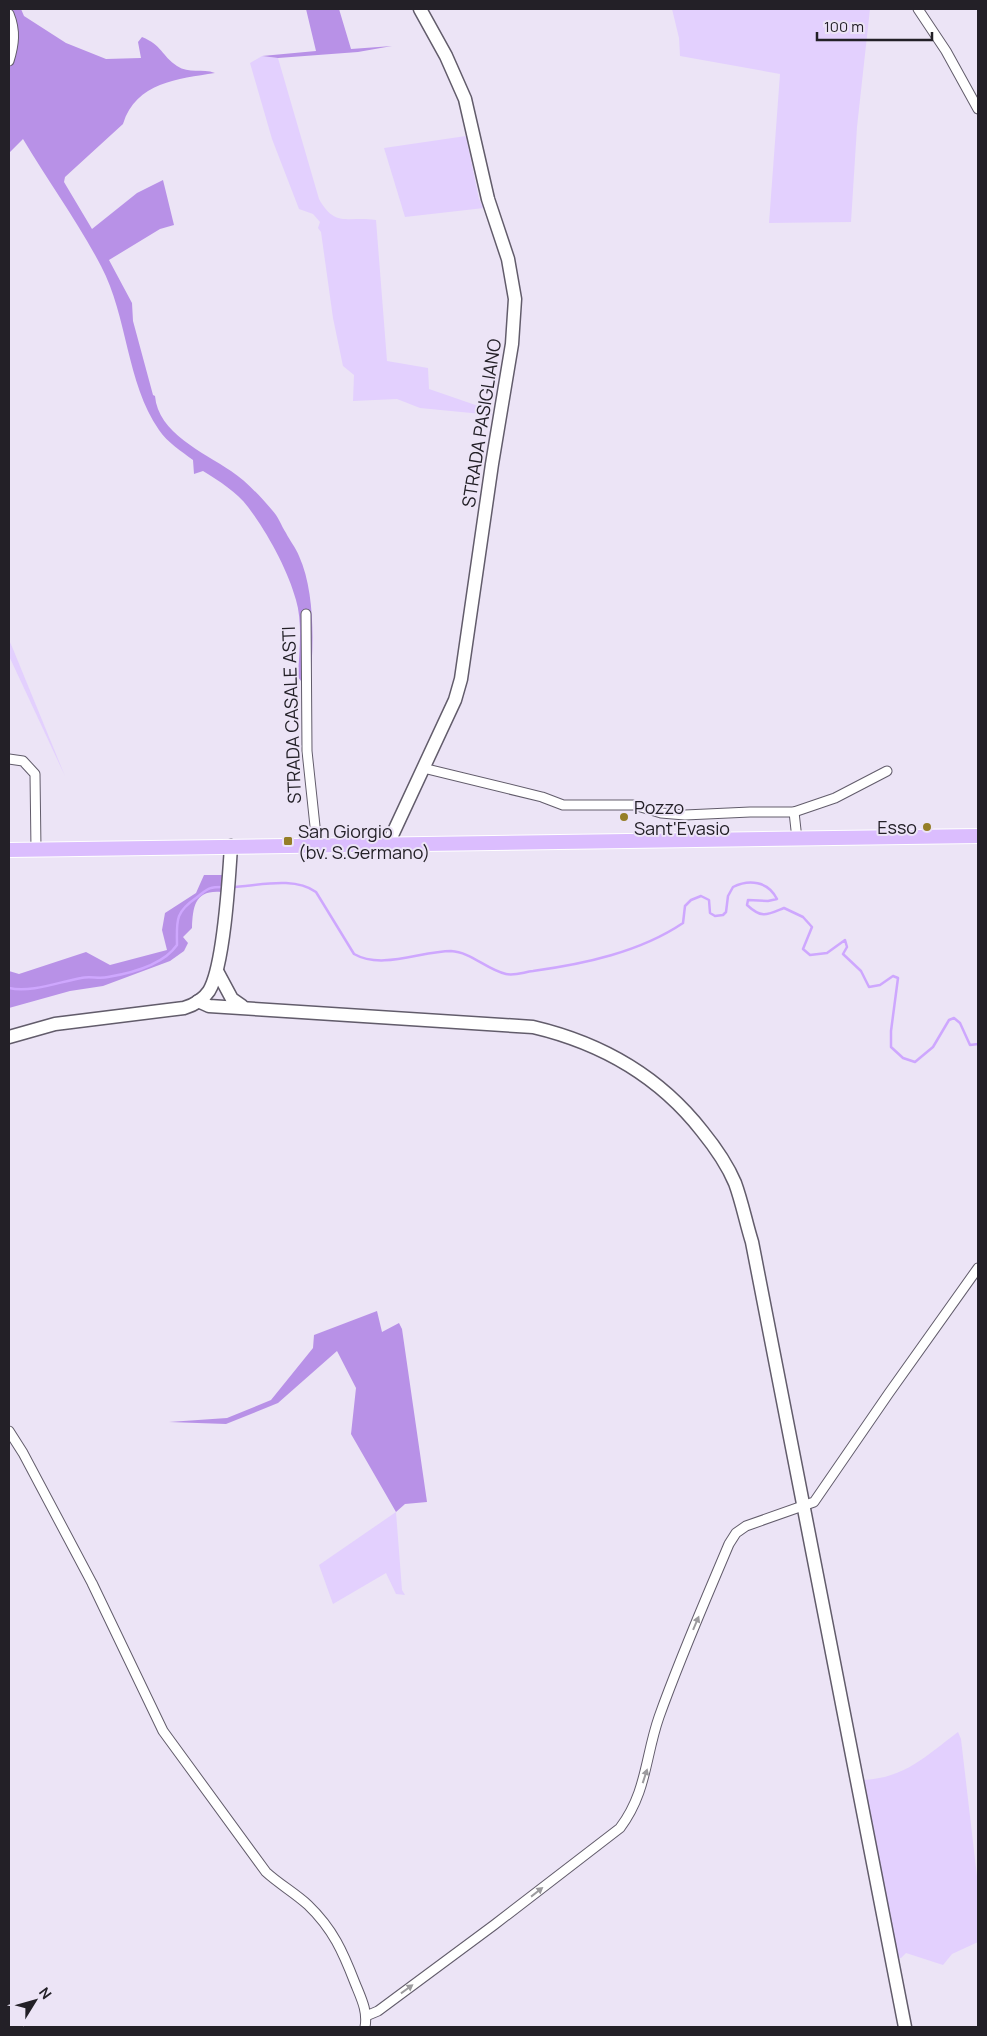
<svg xmlns="http://www.w3.org/2000/svg" width="987" height="2036" font-family="Manrope,sans-serif">
<rect width="100%" height="100%" fill="#ece4f6"/>
<!-- green -->
<g fill="#e3d0fe">
<path d="M672 9H870L857 127 851 222 769 223 780 74 680 56 679 38Z"/>
<path d="M262 56 278 58 319 199C335 228 348 216 376 220L387 361 428 368 429 389 490 410 492 415 420 408 397 399 353 401 354 375 343 366 333 318 321 232 318 228 320 222 313 214 299 209 272 139 250 63Z"/>
<path d="M466 136 479 199 484 208 405 217 384 148Z"/>
<path d="M9 640 13 649 65 776 9 656Z"/>
<path d="M396 1512 402 1590 405 1595 396 1594 386 1573 333 1604 319 1565Z"/>
<path d="M958 1732 961 1739 978 1885V1942L952 1954 943 1965 906 1953 901 1958 896 1957 863 1780C905 1778 926 1756 958 1732Z"/>
</g>
<!-- forest -->
<g fill="#b891e7">
<path d="M9 9H21L24 16 66 43 106 59 141 58 138 42 142 37C162 45 162 56 177 66 189 74 202 68 215 73 178 79 136 82 123 124L65 177 64 182 92 229 137 193 163 180 174 225 160 229 109 260 132 303 133 321 153 395 155 396C158 433 203 452 231 471 246 481 260 496 272 510 278 516 281 525 286 533 290 541 296 548 299 556 315 591 314 645 310 683L301 681 298 677C299 652 303 624 296 600 288 570 267 532 248 507 237 492 219 481 203 471L194 474 193 460C181 451 168 443 159 430 126 382 128 317 101 266 78 222 48 181 23 139L9 153V70L16 45V25Z"/>
<path d="M306 9H339L351 49 392 46 358 52 278 58 262 56 316 51Z"/>
<path d="M204 875H224L221 892C195 890 193 906 192 928L183 937 188 943 184 951 170 961 103 986 70 991 9 1008V971L19 974 86 952 110 965 167 950 162 930 165 913 196 893Z"/>
<path d="M377 1311 382 1332 399 1323 402 1329 427 1502 405 1504 396 1512 351 1434 356 1388 337 1351 278 1403 226 1424 169 1422 227 1418 271 1400 313 1348 314 1335Z"/>
</g>
<g fill="none" stroke-linecap="round" stroke-linejoin="round">
<!-- stream -->
<g stroke="#cea7fe" stroke-width="2.5">
<path d="M231 887C258 886 293 876 316 892L354 954C382 970 421 951 451 951 471 952 487 970 506 974 515 976 524 972 533 971 584 964 640 952 683 923L685 906 691 900 701 896 709 900 710 913 715 916 723 915 726 912 728 896 733 887C749 879 768 881 777 899L768 901 748 900 747 905C762 919 767 915 784 908L803 917 812 927 803 949 810 955 827 953 845 940 847 947 843 954 861 971 869 987 880 985 893 976 898 978 891 1031V1047L903 1058 915 1062 933 1047 949 1020 954 1018 960 1023 970 1045 978 1044"/>
<path d="M9 988C31 993 59 982 81 978 90 976 99 979 108 977 132 973 163 965 177 945 177 922 174 913 196 898 208 889 207 887 223 887"/>
</g>
<!-- street casing -->
<g stroke="#625c6b" stroke-width="11">
<g id="street">
<path d="M918 9 946 51 978 109"/>
<path d="M9 14C16 31 14 45 9 61"/>
<path d="M306 614 307 751 317 845"/>
<path d="M9 759 23 761 35 774 36 849"/>
<path d="M423 768 542 797 563 805H634L661 813 685 815 750 812H794L835 798 887 771"/>
<path d="M794 812 797 839"/>
<path d="M9 1431 23 1453 92 1583 163 1731 266 1872C279 1884 295 1893 308 1905 333 1929 343 1952 355 1983 361 1998 368 2011 365 2027"/>
<path d="M366 2016 378 2011 494 1925 620 1828C647 1792 645 1757 659 1717 680 1658 705 1601 729 1544L736 1533 746 1526 814 1502 889 1393 978 1268"/>
</g>
</g>
<!-- secondary casing -->
<g stroke="#625c6b" stroke-width="15">
<g id="secondary">
<path d="M388 844 455 700 461 679 492 464 512 344 515 299 508 259 488 199 465 99 446 56 420 9"/>
<path d="M217 971 232 999 242 1006"/>
<path d="M198 1001 209 1006 533 1027C601 1043 659 1076 702 1131 715 1147 727 1164 735 1183 742 1202 746 1223 752 1242L905 2027"/>
<path d="M9 1037 55 1024 184 1008C194 1005 203 1000 209 991 224 966 229 878 231 846"/>
</g>
</g>
<!-- primary casing -->
<g stroke="#fff" stroke-width="16">
<path id="primary" d="M9 850 978 836"/>
</g>
<!-- street -->
<use href="#street" stroke="#fff" stroke-width="9"/>
<!-- secondary -->
<use href="#secondary" stroke="#fff" stroke-width="12"/>
<!-- primary -->
<use href="#primary" stroke="#dbbdfe" stroke-width="14"/>
</g>
<!-- one-way arrows -->
<defs><path id="oneway-solid" d="M-6-.8H1V-3.2L6.5 0L1 3.2V.8H-6Z" transform="scale(1.25)"/></defs>
<g fill="#9c9b9e">
<use href="#oneway-solid" transform="translate(696 1623) rotate(-67)"/>
<use href="#oneway-solid" transform="translate(645 1776) rotate(-72)"/>
<use href="#oneway-solid" transform="translate(537 1892) rotate(-38)"/>
<use href="#oneway-solid" transform="translate(407 1989) rotate(-36)"/>
</g>
<!-- markers -->
<g fill="#957e26" stroke="#ece4f6" stroke-width="2">
<circle cx="624" cy="817" r="5"/>
<circle cx="927" cy="827" r="5"/>
<rect x="283" y="836" width="10" height="10" rx="2.5"/>
</g>
<g text-anchor="middle" dominant-baseline="central" stroke-width="4" stroke-linejoin="round" paint-order="stroke">
<!-- street labels -->
<g font-size="18" fill="#232027" stroke="#ece4f6">
<text transform="translate(481 423) rotate(-81)">STRADA PASIGLIANO</text>
<text transform="translate(291 715) rotate(-92)">STRADA CASALE ASTI</text>
</g>
<!-- poi labels -->
<g font-size="18" fill="#232027" stroke="#ece4f6" text-anchor="start">
<text x="634" y="807">Pozzo<tspan x="634" dy="21">Sant'Evasio</tspan></text>
<text x="917" y="827" text-anchor="end">Esso</text>
<text x="298" y="831">San Giorgio<tspan x="298" dy="21">(bv. S.Germano)</tspan></text>
</g>
</g>
<!-- border -->
<rect width="987" height="2036" fill="none" stroke="#232027" stroke-width="20"/>
<!-- north arrow -->
<g transform="translate(35 2001) rotate(53)" stroke="#ece4f6" stroke-width="4" paint-order="stroke">
<path d="M0-4L9 19L0 12L-9 19Z" fill="#232027"/>
<text y="-8" font-size="14" font-weight="bold" text-anchor="middle" fill="#232027">N</text>
</g>
<!-- scale -->
<path d="M817 32v8h115v-8" fill="none" stroke="#232027" stroke-width="2.5"/>
<text x="824" y="32" font-size="15" fill="#232027" stroke="#ece4f6" stroke-width="4" paint-order="stroke">100 m</text>
</svg>
